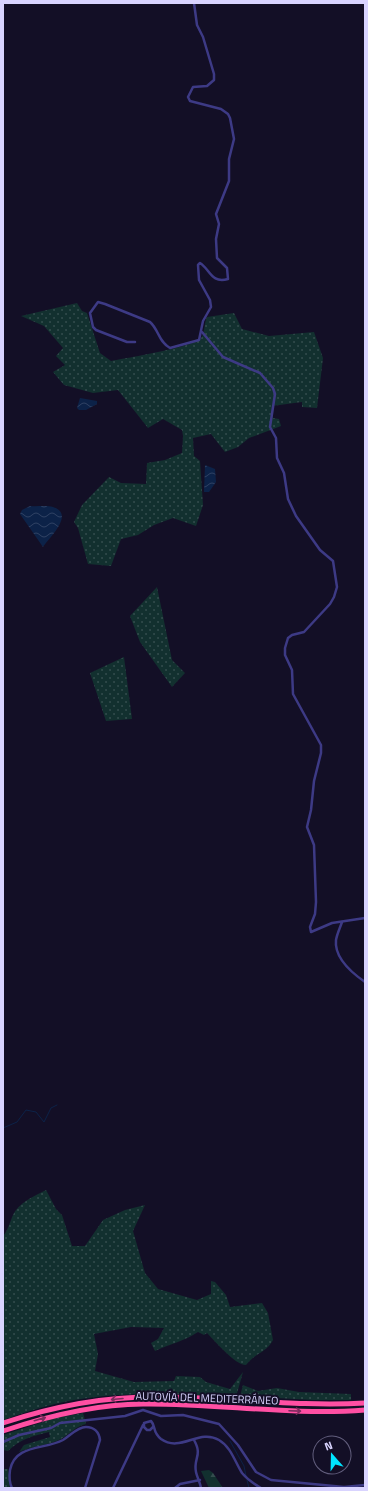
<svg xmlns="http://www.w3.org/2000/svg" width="368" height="1491" font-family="'Titillium Web',sans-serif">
<defs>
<pattern id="grass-dots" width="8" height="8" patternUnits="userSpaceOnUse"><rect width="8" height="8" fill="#12302f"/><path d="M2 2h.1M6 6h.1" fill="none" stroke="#344d4e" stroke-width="1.8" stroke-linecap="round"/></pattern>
<pattern id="forest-firs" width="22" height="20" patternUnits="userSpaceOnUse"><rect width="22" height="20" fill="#12302f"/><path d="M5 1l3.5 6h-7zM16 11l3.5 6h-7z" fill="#344d4e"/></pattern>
<pattern id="water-waves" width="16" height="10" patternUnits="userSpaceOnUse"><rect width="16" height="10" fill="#0c2248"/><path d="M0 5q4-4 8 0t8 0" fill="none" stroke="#2f4163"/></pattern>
</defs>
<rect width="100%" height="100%" fill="#130f26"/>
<!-- grass -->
<g fill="url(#grass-dots)">
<path d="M77 303 82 311 87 313 100 353 111 361C126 358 195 347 201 338 205 333 204 323 207 317L234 313 242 329 269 336 314 332 323 358 317 408 302 407V402L272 406 273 418 279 419 281 426 249 438 238 447 225 452 211 434 193 438 194 456 200 461 203 505 196 526 173 518 154 525 138 535 121 539 111 566 88 564 78 528 74 522 82 505 109 477 121 483 146 484 147 463 165 460 182 453 183 436 182 430 163 419 148 428 118 390 93 393 64 385 53 372 65 365 56 356 63 348 44 326 21 316Z"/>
<path d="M157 587 172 660 185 673 172 687 140 642 130 616Z"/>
<path d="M124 657 132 719 106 721 90 673Z"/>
<path d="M46 1190 56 1209 62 1215 72 1246H85L103 1220 125 1210 145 1205 133 1231 145 1273 158 1289 197 1300 211 1294V1281L215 1282 226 1295 230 1307 262 1303 268 1313 273 1340C266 1353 255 1353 246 1365 235 1365 215 1341 207 1333L204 1335 198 1332C185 1341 170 1344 155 1351L151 1343 158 1339 164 1328 131 1327 94 1334 98 1354 95 1371 134 1382 174 1381 176 1376 200 1377 206 1382 230 1389 243 1372 236 1397C182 1394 128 1391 74 1400 50 1404 26 1412 3 1420V1236C10 1228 10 1218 16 1210 23 1201 36 1195 46 1190Z"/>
<path d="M243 1385 258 1391 277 1388 299 1392 351 1394V1400H313L240 1396Z"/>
<path d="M83 1413 86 1424C76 1426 70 1434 61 1439 50 1445 32 1446 19 1452L24 1445 50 1437 49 1432C33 1436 20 1439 8 1451L3 1450V1435L55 1418Z"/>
<path d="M3 1469H8L10 1488H3Z"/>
</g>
<!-- forest -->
<path fill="url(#forest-firs)" d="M209 1470 213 1473 223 1488H209L201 1471Z"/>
<!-- water -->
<g fill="url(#water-waves)">
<path d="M80 398 97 401V404L86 410H79L77 408Z"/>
<path d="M205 465 215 469 216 482 209 492H204Z"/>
<path d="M30 506C37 507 46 505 53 507 75 514 50 537 43 547L20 514 22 510Z"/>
</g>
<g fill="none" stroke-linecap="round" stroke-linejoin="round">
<!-- stream -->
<g stroke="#0c2248" stroke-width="1">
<path d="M3 1128 17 1122 26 1110 36 1112 44 1122 51 1108 57 1105"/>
<path d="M230 1441 244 1466 246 1476"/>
<path d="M247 1480 249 1488"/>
</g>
<!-- minor -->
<g stroke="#3d3a85" stroke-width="2.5">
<path d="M202 332 223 357 260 373 273 388 275 394 270 427 276 438 277 458 284 473 288 499 296 516 320 550 333 561 337 587 334 597 330 604 304 632 292 635 288 638 285 648V655L292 670 293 694 321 745V753L314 781 311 810 307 827 314 845 316 902 315 914 310 927 311 932 332 923 365 918"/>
<path d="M135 342H127L96 330 93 327 90 313 98 302 105 304 150 322C159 330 158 341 170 348L199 340 203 321 211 307 210 300 199 280 198 265 200 263C210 269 211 284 228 279L227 268 217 258 216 239 219 224 216 214 229 181V159L234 139 230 118 228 114 221 109 190 101 188 97 193 87 207 86 214 80V74L203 37 197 25 194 3"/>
<path d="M342 922C340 928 337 934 336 940 334 958 352 973 365 982"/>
<path d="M153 1427 150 1430H147L144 1427V1423L151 1421C156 1426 152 1432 161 1439 181 1453 199 1428 219 1440 231 1447 235 1462 242 1473 247 1479 254 1484 261 1488"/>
<path d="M194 1440C203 1456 193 1458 196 1472 197 1477 200 1482 201 1488"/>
<path d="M3 1442 19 1435 51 1428 60 1423 125 1416 143 1410 161 1416 183 1415 219 1424 238 1445 256 1472 271 1480 344 1487 365 1485"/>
<path d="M12 1488C9 1482 9 1477 10 1470 15 1444 44 1450 63 1440 70 1436 77 1427 86 1427 94 1427 99 1432 100 1440L85 1488"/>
<path d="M113 1488 143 1425"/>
<path d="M175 1488 180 1484 200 1480"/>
</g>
<!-- motorway -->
<g stroke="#ff4fa3" stroke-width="5">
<path d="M3 1423C57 1405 113 1395 170 1397 235 1398 300 1407 365 1403"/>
<path d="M3 1431C48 1416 95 1404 143 1404 217 1403 291 1416 365 1410"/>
</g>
</g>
<!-- one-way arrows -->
<defs><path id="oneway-shaft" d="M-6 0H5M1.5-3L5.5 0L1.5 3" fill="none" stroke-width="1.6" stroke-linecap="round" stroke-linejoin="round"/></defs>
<g stroke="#7d2c5e">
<use href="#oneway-shaft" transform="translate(117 1399) rotate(175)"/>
<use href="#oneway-shaft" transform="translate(295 1411) rotate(2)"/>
<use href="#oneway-shaft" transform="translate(40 1419) rotate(-16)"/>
</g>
<g text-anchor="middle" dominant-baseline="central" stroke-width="4" stroke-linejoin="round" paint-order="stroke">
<!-- street labels -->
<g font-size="11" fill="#d9d4ff" stroke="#130f26">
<text transform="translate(207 1398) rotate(2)">AUTOVÍA DEL MEDITERRÁNEO</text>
</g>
</g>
<!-- border -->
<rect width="368" height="1491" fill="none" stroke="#d9d4ff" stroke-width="8"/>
<!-- north arrow -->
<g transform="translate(332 1455) rotate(340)"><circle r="19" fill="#130f26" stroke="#625e7d"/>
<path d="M0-3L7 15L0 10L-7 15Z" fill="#00e5ff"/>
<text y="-6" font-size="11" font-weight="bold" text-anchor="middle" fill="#d9d4ff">N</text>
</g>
</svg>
